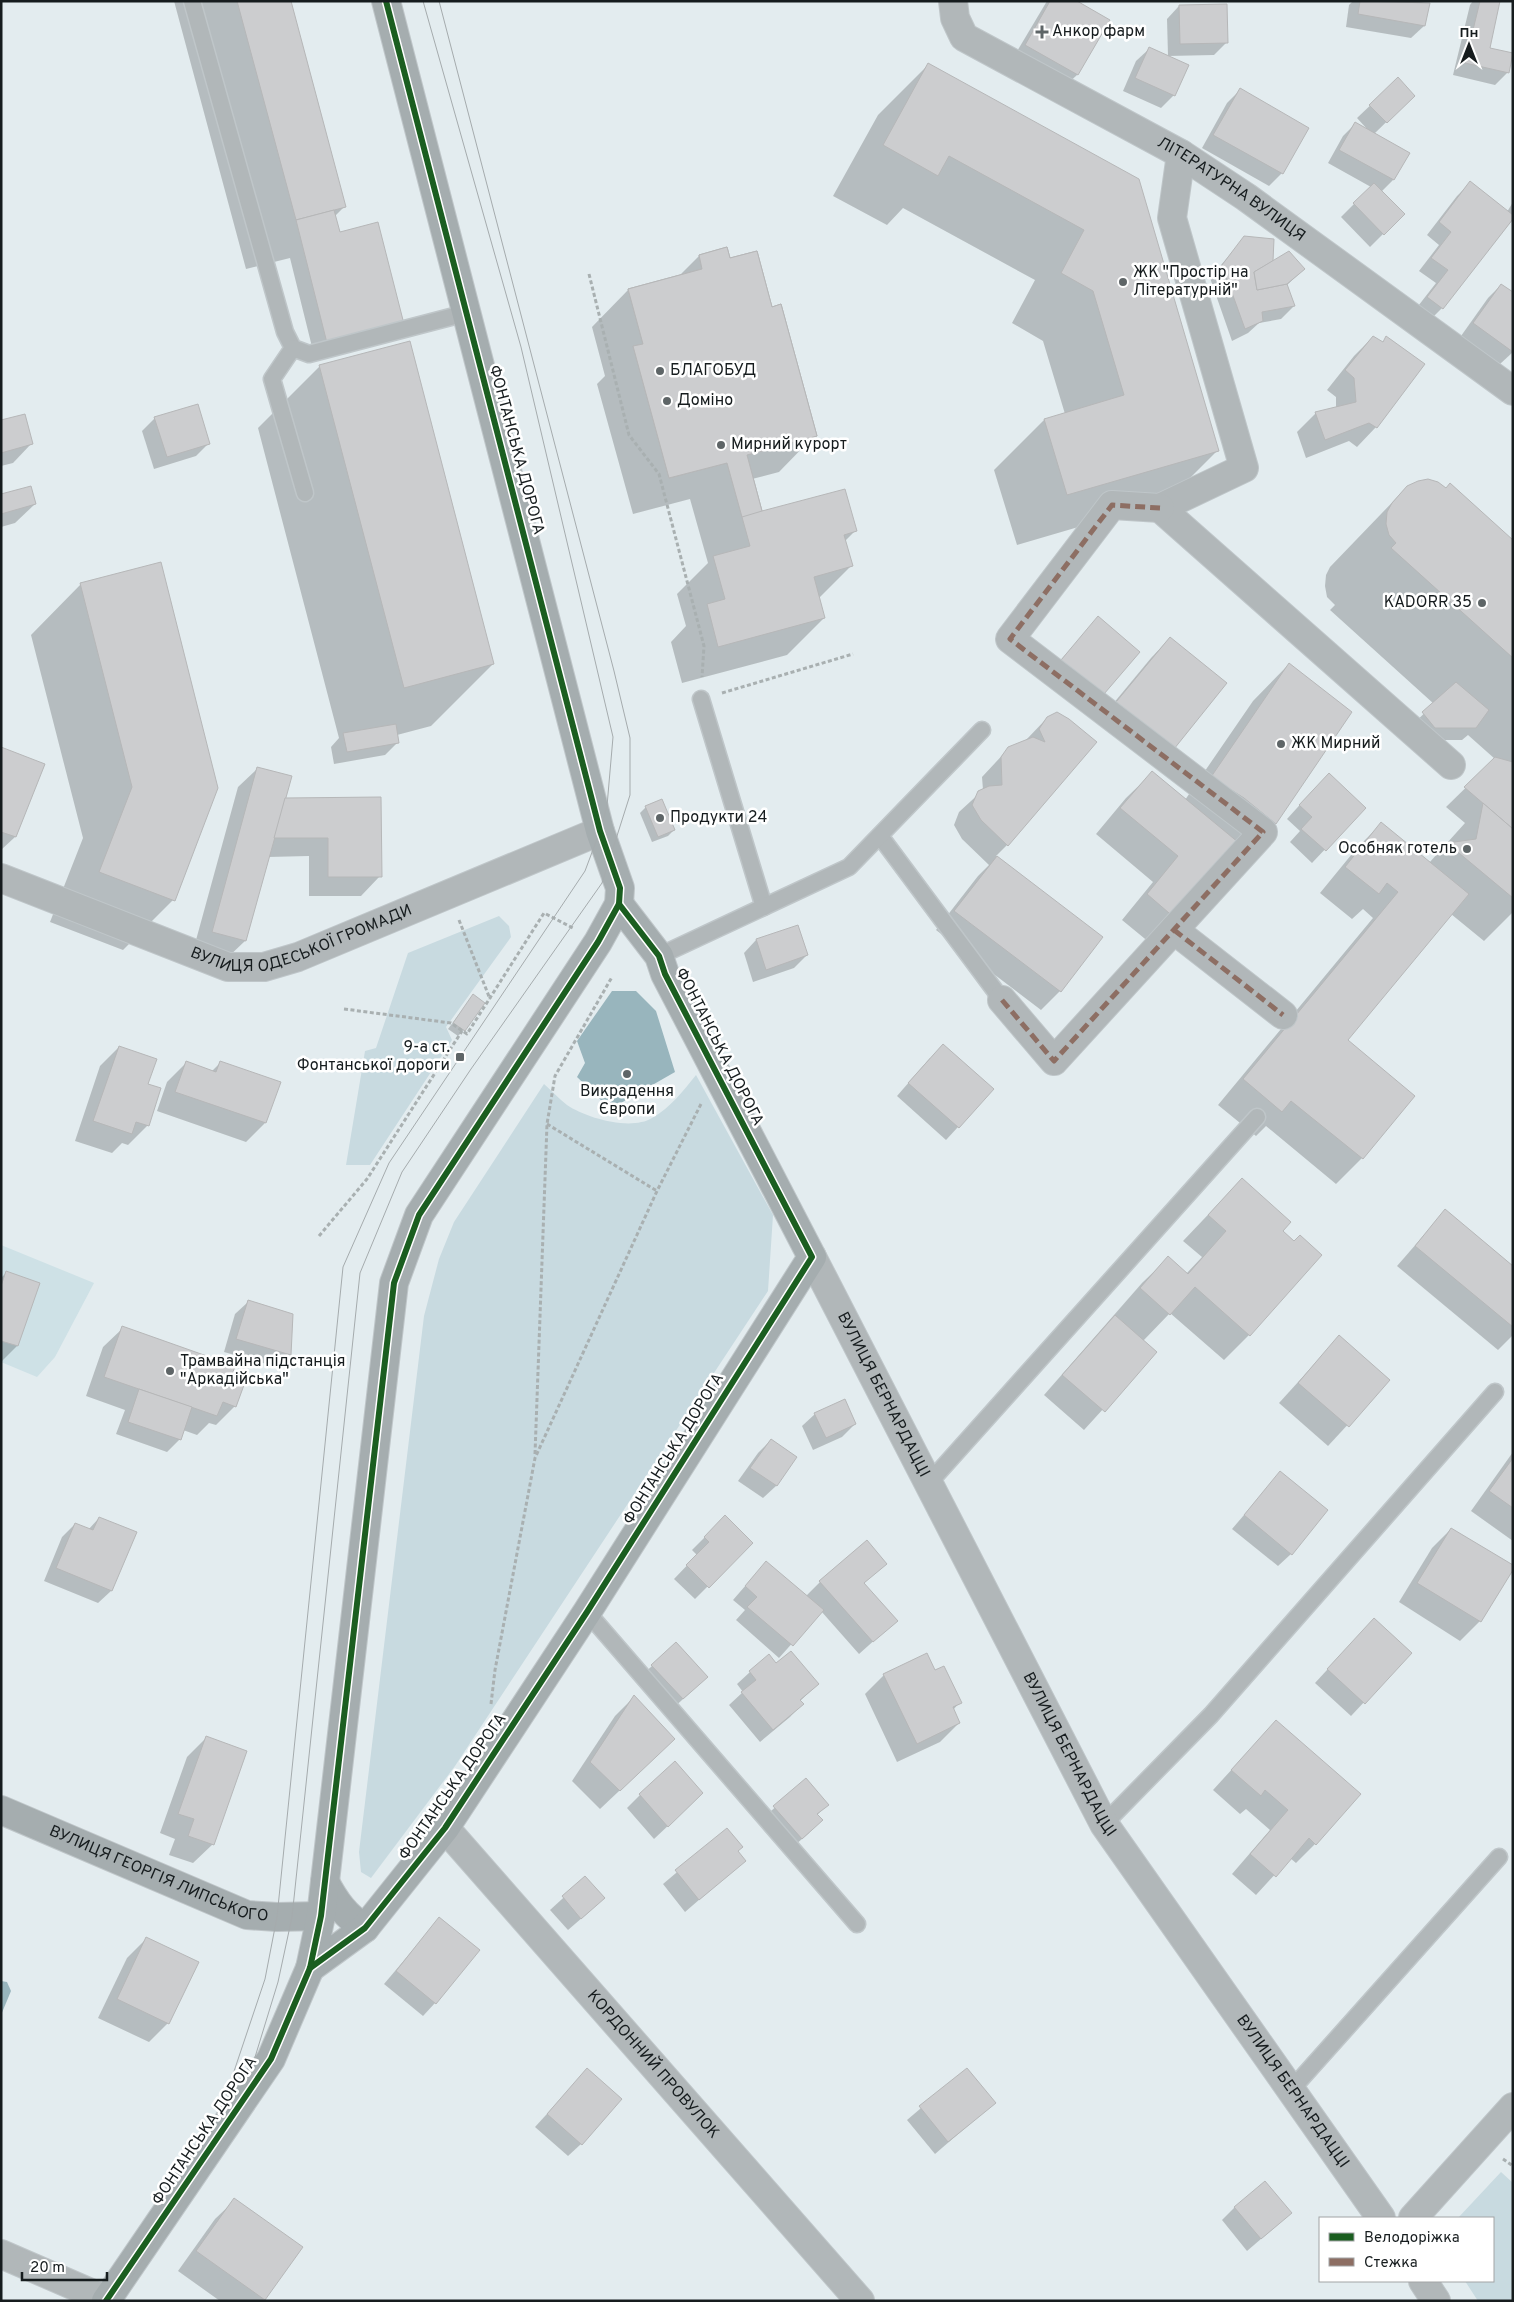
<svg xmlns="http://www.w3.org/2000/svg" width="1514" height="2302" font-family="Overpass,sans-serif">
<rect width="100%" height="100%" fill="#e3ecef"/>
<!-- built -->
<path fill="#cee1e6" d="M1 1245 94 1283 55 1357 37 1377 1 1362Z"/>
<!-- green -->
<g fill="#c8dae0">
<path d="M499 916 509 926 511 937 446 1027 452 1040 370 1165H346L365 1051 376 1048 408 953Z"/>
<path d="M696 1075 773 1215 768 1291 455 1766 371 1878 361 1872 359 1852 424 1316 439 1259 454 1222 544 1084C551 1090 559 1099 567 1105 586 1118 631 1131 652 1118 671 1107 683 1091 696 1075Z"/>
<path d="M1501 2172 1513 2183V2301H1478L1465 2281H1493V2218H1458Z"/>
</g>
<!-- water -->
<g fill="#98b5bd">
<path d="M612 991H636L656 1011 675 1072 621 1103 606 1105 577 1077 585 1063 577 1041Z"/>
<path d="M1 1981 7 1982 11 1991 1 2015Z"/>
</g>
<!-- shadow -->
<g fill="#0003">
<path d="M174 1H289L344 207 335 216 339 233 403 324 314 355 290 258 246 269Z"/>
<path d="M1047 1H1074L1108 21 1077 75 1064 87 1013 58Z"/>
<path d="M1353 1H1415L1428 4 1424 26 1411 38 1346 27 1349 5Z"/>
<path d="M1473 1H1499L1488 49 1508 72 1495 85 1453 75 1470 5Z"/>
<path d="M1179 6 1227 42 1214 55 1168 56 1167 19Z"/>
<path d="M1149 49 1174 95 1161 108 1123 91 1136 61Z"/>
<path d="M928 65 1138 179 1217 451 1167 501 1017 545 994 470 1044 420 1065 414 1043 341 1012 323 1035 280 903 208 887 225 833 196 878 115Z"/>
<path d="M1398 79 1413 96 1374 134 1408 153 1393 180 1381 192 1403 214 1370 247 1341 217 1371 187 1328 163 1343 136 1356 123 1368 130 1357 118Z"/>
<path d="M1240 90 1282 173 1269 186 1202 148 1227 103Z"/>
<path d="M1470 183 1507 212 1513 202V219L1442 308 1429 321 1415 310 1436 283 1419 271 1439 245 1427 235 1457 196Z"/>
<path d="M1244 238 1272 263 1304 269 1286 286 1294 306 1281 319 1259 323 1248 333 1232 341 1210 278Z"/>
<path d="M699 256 729 260 771 309 815 435 779 472 752 479 761 512 855 531 845 541 851 566 818 599 824 618 787 655 682 683 671 642 686 626 677 594 708 563 690 499 633 514 597 384 605 376 592 327 628 290 679 276Z"/>
<path d="M1501 285 1513 293V352L1500 364 1461 336 1488 298Z"/>
<path d="M1373 337 1382 343 1387 338 1423 364 1376 427 1357 447 1349 441 1306 458 1297 432 1316 413 1336 408V397L1327 390 1354 356Z"/>
<path d="M320 366 493 664 431 726 397 735 398 742 385 755 334 764 331 747 339 738 258 428Z"/>
<path d="M155 418 209 443 196 456 154 469 142 431Z"/>
<path d="M1 422 32 443 13 463 1 466Z"/>
<path d="M1407 487 1513 541V912L1484 941 1451 914 1346 1040 1413 1096 1362 1158 1336 1184 1266 1126 1256 1136 1218 1105 1373 918 1363 909 1352 919 1320 893 1356 849 1381 824 1429 863 1465 823 1446 807 1495 759 1468 735 1462 740H1423L1411 726 1434 704 1330 610 1335 605 1327 597 1325 586 1326 575 1330 567Z"/>
<path d="M1 496 35 504 15 523 1 527Z"/>
<path d="M81 584 173 900 123 950 50 922 83 838 31 635Z"/>
<path d="M1098 618 1097 700 1084 713 1044 679Z"/>
<path d="M1170 638 1173 748 1154 767 1098 722 1151 658Z"/>
<path d="M1289 664 1350 712 1275 823 1150 943 1122 920 1153 882 1096 834 1126 798 1152 773 1185 800 1253 701Z"/>
<path d="M1057 714 1007 845 996 856 1101 937 1060 991 1041 1010 936 930 978 876 989 865 962 839 954 825 959 812 983 790 982 777 1009 748 1026 740 1047 718Z"/>
<path d="M1 748 15 837 1 850Z"/>
<path d="M258 768 284 800 380 876 361 896H309V856L268 857 245 941 225 960 193 951 238 787Z"/>
<path d="M1316 787 1364 808 1312 863 1290 842 1300 831 1287 819Z"/>
<path d="M646 807 674 830 668 836 652 842 640 813Z"/>
<path d="M797 927 807 955 794 968 753 982 744 953 756 940Z"/>
<path d="M473 996 464 1030 458 1036 448 1029Z"/>
<path d="M119 1047 148 1125 128 1145 122 1143 112 1153 75 1141 100 1066Z"/>
<path d="M930 1058 958 1127 946 1140 897 1096Z"/>
<path d="M221 1062 265 1123 246 1142 157 1111 167 1082 186 1063 211 1072Z"/>
<path d="M1242 1179 1281 1231 1249 1335 1224 1360 1170 1313 1143 1341 1155 1352 1084 1430 1044 1395 1142 1283 1168 1258 1186 1274 1202 1257 1183 1241Z"/>
<path d="M1445 1211 1513 1267V1335L1498 1350 1397 1266Z"/>
<path d="M6 1273 38 1283 17 1346 1 1362V1278Z"/>
<path d="M248 1302 290 1354 277 1367 224 1352 235 1314Z"/>
<path d="M123 1328 229 1381 235 1406 216 1425 209 1423 197 1435 183 1430 180 1439 167 1452 116 1434 125 1410 86 1396 103 1347Z"/>
<path d="M1339 1337 1389 1380 1328 1446 1279 1403Z"/>
<path d="M815 1414 855 1424 842 1437 813 1450 802 1426Z"/>
<path d="M771 1440 795 1457 776 1486 763 1498 738 1481 758 1453Z"/>
<path d="M1513 1452V1541L1471 1511Z"/>
<path d="M1280 1473 1291 1554 1278 1566 1232 1529Z"/>
<path d="M725 1517 751 1543 695 1599 674 1579 697 1555 692 1550Z"/>
<path d="M99 1518 135 1533 111 1591 98 1603 44 1581 62 1537 75 1524 88 1530Z"/>
<path d="M1451 1529 1513 1568 1480 1621 1460 1641 1399 1602 1432 1548Z"/>
<path d="M766 1562 806 1596 820 1582 885 1563 863 1584 896 1621 859 1654 821 1611 779 1658 736 1620 745 1610 733 1600Z"/>
<path d="M1361 1633 1410 1653 1351 1716 1315 1683Z"/>
<path d="M776 1665 818 1684 800 1701 802 1704 790 1717 760 1742 729 1705 743 1692 737 1684 750 1672Z"/>
<path d="M652 1666 694 1689 670 1711 639 1678Z"/>
<path d="M935 1672 960 1702 953 1710 959 1723 940 1742 897 1762 865 1694 884 1675Z"/>
<path d="M634 1697 654 1758 600 1809 572 1781 615 1716Z"/>
<path d="M1276 1721 1315 1844 1296 1863 1290 1858 1256 1895 1232 1874 1270 1830 1246 1809 1240 1814 1213 1790Z"/>
<path d="M206 1738 213 1844 193 1863 169 1855 175 1839 160 1833 187 1757Z"/>
<path d="M806 1780 827 1805 817 1815 809 1833 788 1851 761 1820Z"/>
<path d="M640 1795 689 1806 654 1839 627 1808Z"/>
<path d="M727 1830 737 1852 744 1861 685 1912 663 1884Z"/>
<path d="M585 1878 590 1911 568 1930 550 1910Z"/>
<path d="M440 1918 435 2003 423 2016 384 1984Z"/>
<path d="M146 1939 168 2023 149 2042 98 2018 127 1958Z"/>
<path d="M967 2069 994 2103 935 2154 907 2120Z"/>
<path d="M587 2070 581 2144 568 2156 535 2127Z"/>
<path d="M235 2200 264 2299 263 2301H220L178 2271 215 2219Z"/>
<path d="M1235 2207 1291 2213 1247 2251 1222 2220Z"/>
</g>
<!-- building -->
<g fill="#cccdcf" stroke="#b6b7b8">
<path d="M237 1H291L346 207 296 220Z"/>
<path d="M1050 1H1077L1110 20 1078 75 1025 45Z"/>
<path d="M1360 1 1430 3 1425 26 1358 14Z"/>
<path d="M1480 1H1500L1490 48 1513 53 1509 73 1465 63Z"/>
<path d="M1227 4 1228 43 1180 44 1179 5Z"/>
<path d="M1149 47 1189 65 1175 96 1135 78Z"/>
<path d="M928 63 1139 179 1219 451 1067 495 1044 419 1124 395 1093 291 1061 273 1084 230 949 156 938 176 883 145Z"/>
<path d="M1398 77 1415 96 1387 123 1369 105Z"/>
<path d="M1240 88 1309 128 1283 174 1213 135Z"/>
<path d="M1355 122 1410 153 1394 180 1339 150Z"/>
<path d="M1470 181 1513 215V219L1443 309 1427 297 1448 270 1431 258 1451 232 1439 222Z"/>
<path d="M1374 183 1405 214 1384 235 1353 203Z"/>
<path d="M334 210 340 232 378 222 404 324 327 343 296 220Z"/>
<path d="M1244 236 1274 239 1273 261 1254 272 1257 290 1287 284 1295 306 1262 312 1263 321 1245 329 1222 265Z"/>
<path d="M727 247 730 258 757 251 772 307 781 304 817 436 747 455 762 511 845 489 857 531 844 535 853 566 814 577 825 618 718 647 707 604 725 599 713 556 750 546 727 463 669 478 633 346 643 344 628 289 702 269 699 255Z"/>
<path d="M727 247 730 258 757 251 772 307 781 304 817 436 747 455 762 511 742 517 727 463 669 478 633 346 643 344 628 289 702 269 699 255Z"/>
<path d="M1289 251 1305 269 1287 284 1257 290 1254 272Z"/>
<path d="M1501 284 1513 292V352L1473 323Z"/>
<path d="M1373 336 1383 342 1386 336 1425 364 1377 428 1369 423 1325 440 1315 412 1356 402 1354 378 1345 370Z"/>
<path d="M410 341 494 664 404 688 319 365Z"/>
<path d="M198 404 210 444 167 457 154 417Z"/>
<path d="M25 414 33 444 1 453V420Z"/>
<path d="M1428 479 1438 482 1446 488 1450 483 1513 540V658L1391 548 1396 543 1389 535 1386 524 1387 512 1392 503 1407 486 1418 481Z"/>
<path d="M31 486 36 504 1 514V494Z"/>
<path d="M161 562 218 788 175 901 99 872 132 787 80 583Z"/>
<path d="M1098 616 1140 652 1098 701 1056 666Z"/>
<path d="M1170 637 1227 683 1174 749 1116 702Z"/>
<path d="M1289 663 1352 712 1276 824 1244 798 1211 777Z"/>
<path d="M1456 682 1489 710 1476 728H1435L1422 712Z"/>
<path d="M1057 712 1069 719 1097 742 1008 846 981 820 972 805 978 791 989 786 1002 785 1001 757 1008 747 1033 737 1045 742 1039 729 1047 717Z"/>
<path d="M396 724 399 743 347 752 343 733Z"/>
<path d="M1 747 45 764 16 837 1 832Z"/>
<path d="M1495 757 1513 762V829L1464 787Z"/>
<path d="M257 767 292 776 246 941 212 932Z"/>
<path d="M1152 771 1239 843 1176 919 1147 894 1178 856 1120 808Z"/>
<path d="M1329 773 1366 808 1326 851 1301 829 1312 817 1299 805Z"/>
<path d="M381 797 382 877H328V838H274L285 798Z"/>
<path d="M662 799 675 830 658 837 645 806Z"/>
<path d="M1483 803 1513 829V898L1447 843 1476 839Z"/>
<path d="M1381 822 1469 894 1348 1040 1415 1096 1363 1159 1291 1101 1282 1112 1243 1079 1398 892 1387 883 1379 894 1345 867Z"/>
<path d="M997 856 1103 937 1061 992 954 911Z"/>
<path d="M798 925 808 955 766 970 756 939Z"/>
<path d="M473 994 485 1003 465 1031 453 1023Z"/>
<path d="M943 1044 994 1089 959 1128 908 1083Z"/>
<path d="M119 1046 157 1059 148 1084 161 1088 149 1126 136 1122 132 1134 93 1121Z"/>
<path d="M186 1061 216 1072 220 1061 281 1082 266 1123 175 1092Z"/>
<path d="M1242 1178 1291 1222 1283 1231 1294 1241 1300 1235 1322 1255 1250 1336 1195 1287 1170 1315 1140 1288 1168 1256 1188 1274 1226 1231 1208 1215Z"/>
<path d="M1445 1209 1513 1266V1327L1415 1246Z"/>
<path d="M6 1271 40 1283 18 1346 1 1341V1286Z"/>
<path d="M248 1300 293 1314 291 1355 236 1339Z"/>
<path d="M1115 1315 1157 1352 1105 1412 1062 1375Z"/>
<path d="M122 1326 235 1366 230 1381 244 1385 236 1407 223 1402 217 1416 104 1377Z"/>
<path d="M1339 1335 1390 1380 1349 1427 1298 1383Z"/>
<path d="M139 1389 192 1407 181 1440 128 1422Z"/>
<path d="M845 1399 856 1424 826 1438 814 1413Z"/>
<path d="M771 1439 797 1457 777 1486 750 1468Z"/>
<path d="M1513 1458V1508L1489 1491Z"/>
<path d="M1280 1471 1328 1510 1292 1555 1244 1515Z"/>
<path d="M725 1515 753 1543 709 1588 686 1565 709 1542 704 1537Z"/>
<path d="M99 1517 137 1532 112 1591 56 1568 75 1523 93 1530Z"/>
<path d="M1451 1528 1513 1565V1570L1481 1622 1417 1583Z"/>
<path d="M867 1540 887 1564 864 1583 898 1621 873 1642 819 1581Z"/>
<path d="M766 1561 824 1610 793 1646 747 1607 757 1597 745 1586Z"/>
<path d="M1374 1618 1412 1653 1365 1704 1327 1669Z"/>
<path d="M676 1642 708 1677 683 1699 651 1665Z"/>
<path d="M791 1651 819 1684 800 1700 804 1704 773 1730 741 1692 756 1680 749 1671 769 1654 776 1663Z"/>
<path d="M927 1653 935 1670 944 1666 962 1703 953 1707 960 1723 917 1744 883 1674Z"/>
<path d="M634 1695 675 1739 620 1791 590 1762Z"/>
<path d="M1276 1720 1361 1794 1316 1845 1309 1838 1276 1877 1250 1854 1288 1810 1265 1790 1261 1796 1231 1770Z"/>
<path d="M206 1736 247 1751 214 1845 188 1836 194 1819 178 1814Z"/>
<path d="M675 1761 703 1793 668 1827 639 1794Z"/>
<path d="M806 1778 829 1805 817 1814 823 1820 802 1839 773 1806Z"/>
<path d="M727 1828 743 1847 738 1851 746 1861 699 1900 675 1870Z"/>
<path d="M585 1876 605 1898 581 1919 562 1896Z"/>
<path d="M439 1917 480 1950 436 2004 396 1971Z"/>
<path d="M146 1937 199 1962 169 2024 117 1999Z"/>
<path d="M587 2068 622 2099 582 2145 547 2114Z"/>
<path d="M967 2068 996 2103 948 2142 919 2106Z"/>
<path d="M1265 2181 1292 2213 1261 2239 1234 2207Z"/>
<path d="M234 2198 303 2247 265 2300 196 2251Z"/>
</g>
<g fill="none" stroke-linecap="round" stroke-linejoin="round">
<!-- lane casing -->
<g stroke="#bfc6c9" stroke-width="19">
<g id="lane">
<path d="M192 1 285 332 293 348 309 354 466 313"/>
<path d="M293 348 272 379 305 493"/>
<path d="M701 699 764 907"/>
<path d="M880 836 1002 1000"/>
<path d="M659 956 849 867 982 730"/>
<path d="M928 1484 1257 1117"/>
<path d="M587 1612 857 1924"/>
<path d="M1104 1824 1211 1715 1495 1392"/>
<path d="M1291 2090 1499 1857"/>
</g>
</g>
<!-- street casing -->
<g stroke="#bfc6c9" stroke-width="30">
<g id="street">
<path id="s1" d="M953 1 955 18 964 37 1181 154 1246 197 1513 391"/>
<path d="M1181 154 1172 218 1244 468 1160 508 1451 765"/>
<path id="s2" d="M1 878 228 967H264L298 957 600 831"/>
<path d="M1174 930 1283 1015"/>
<path d="M1002 1000 1054 1061 1263 832 1010 639 1112 505 1160 508"/>
<path id="s3" d="M812 1257 1104 1824 1381 2218"/>
<path id="s4" d="M445 1828 860 2301"/>
<path d="M1413 2218 1513 2107"/>
<path d="M1 2254 107 2300"/>
<path d="M1423 2281 1436 2301"/>
</g>
</g>
<!-- secondary casing -->
<g stroke="#bfc6c9" stroke-width="30">
<g id="secondary">
<path id="s5" d="M1 1810 247 1915 277 1917 321 1916"/>
<path d="M325 1882C335 1901 346 1917 365 1928"/>
<path d="M310 1968 365 1928 445 1828 587 1612 812 1257 665 974 659 956 619 904"/>
<path d="M106 2301 271 2059 310 1968 321 1916 394 1283 419 1215 598 942 619 904 620 888 600 831 386 1"/>
</g>
</g>
<!-- path -->
<g stroke="#a9b0b1" stroke-width="3" stroke-dasharray="4 2.5" stroke-linecap="butt">
<path d="M589 274 629 435 659 474 704 646 702 677"/>
<path d="M722 693 853 654"/>
<path d="M459 920 490 999"/>
<path d="M344 1009 451 1023 467 1034 544 913 573 928"/>
<path d="M547 1124 657 1191"/>
<path d="M319 1236 367 1179 462 1031"/>
<path d="M535 1454 547 1124 555 1076 612 977"/>
<path d="M491 1704 495 1670 535 1458 657 1191 701 1104"/>
<path d="M1503 2159 1513 2166"/>
</g>
<!-- lane -->
<use href="#lane" stroke="#b1b7b9" stroke-width="16"/>
<!-- street -->
<use href="#street" stroke="#b1b7b9" stroke-width="28"/>
<!-- secondary -->
<use href="#secondary" stroke="#a5adaf" stroke-width="28"/>
<!-- tram -->
<g stroke="#a5abad" stroke-width="1">
<path d="M99 2301 217 2122 265 1979 277 1917 343 1267 389 1163 585 871 600 831 607 806 613 737 521 347 423 1"/>
<path d="M115 2301 233 2129 278 1982 292 1917 360 1273 402 1172 471 1069 602 883 630 795V738L614 671 439 1"/>
</g>
<!-- quiet -->
<g stroke="#8d6e63" stroke-width="5" stroke-dasharray="10 5" stroke-linecap="butt">
<path d="M1174 930 1283 1015"/>
<path d="M1002 1000 1054 1061 1263 832 1010 639 1112 505 1160 508"/>
</g>
<!-- cycleway casing -->
<g stroke="#fff" stroke-width="9">
<g id="cycleway">
<path d="M310 1968 365 1928 445 1828 587 1612 812 1257 665 974 659 956 619 904"/>
<path d="M106 2301 271 2059 310 1968 321 1916 394 1283 419 1215 598 942 619 904 620 888 600 831 386 1"/>
</g>
</g>
<!-- cycleway -->
<use href="#cycleway" stroke="#1b5e20" stroke-width="6"/>
</g>
<!-- markers -->
<g fill="#5e6567" stroke="#fff" stroke-width="2">
<path d="M1039.5 24.5h5v5h5v5h-5v5h-5v-5h-5v-5h5z"/>
<circle cx="1123" cy="282" r="5"/>
<circle cx="660" cy="371" r="5"/>
<circle cx="667" cy="401" r="5"/>
<circle cx="721" cy="445" r="5"/>
<circle cx="1482" cy="603" r="5"/>
<circle cx="1281" cy="744" r="5"/>
<circle cx="660" cy="818" r="5"/>
<circle cx="1467" cy="849" r="5"/>
<rect x="455" y="1052" width="10" height="10" rx="2.5"/>
<circle cx="627" cy="1074" r="5"/>
<circle cx="170" cy="1371" r="5"/>
</g>
<g text-anchor="middle" dominant-baseline="central" stroke-width="5" stroke-linejoin="round" paint-order="stroke">
<!-- poi labels -->
<g font-size="16" fill="#161c1e" stroke="#fff" text-anchor="start">
<text x="1052" y="32">Анкор фарм</text>
<text x="1133" y="273">ЖК "Простір на<tspan x="1133" dy="18">Літературній"</tspan></text>
<text x="670" y="371">БЛАГОБУД</text>
<text x="677" y="401">Доміно</text>
<text x="731" y="445">Мирний курорт</text>
<text x="1472" y="603" text-anchor="end">KADORR 35</text>
<text x="1291" y="744">ЖК Мирний</text>
<text x="670" y="818">Продукти 24</text>
<text x="1457" y="849" text-anchor="end">Особняк готель</text>
<text x="450" y="1048" text-anchor="end">9-а ст.<tspan x="450" dy="18">Фонтанської дороги</tspan></text>
<text x="627" y="1092" text-anchor="middle">Викрадення<tspan x="627" dy="18">Європи</tspan></text>
<text x="180" y="1362">Трамвайна підстанція<tspan x="180" dy="18">"Аркадійська"</tspan></text>
</g>
<!-- street labels -->
<g font-size="16" fill="#161c1e" stroke="#fff">
<text stroke="none"><textPath href="#s1" startOffset="346">ЛІТЕРАТУРНА ВУЛИЦЯ</textPath></text>
<text transform="translate(516 450) rotate(75)">ФОНТАНСЬКА ДОРОГА</text>
<text stroke="none"><textPath href="#s2" startOffset="321">ВУЛИЦЯ ОДЕСЬКОЇ ГРОМАДИ</textPath></text>
<text transform="translate(719 1047) rotate(63)">ФОНТАНСЬКА ДОРОГА</text>
<text stroke="none"><textPath href="#s3" startOffset="155">ВУЛИЦЯ БЕРНАРДАЦЦІ</textPath></text>
<text transform="translate(674 1449) rotate(-58)">ФОНТАНСЬКА ДОРОГА</text>
<text stroke="none"><textPath href="#s3" startOffset="560">ВУЛИЦЯ БЕРНАРДАЦЦІ</textPath></text>
<text transform="translate(453 1787) rotate(-55)">ФОНТАНСЬКА ДОРОГА</text>
<text stroke="none"><textPath href="#s5" startOffset="171">ВУЛИЦЯ ГЕОРГІЯ ЛИПСЬКОГО</textPath></text>
<text stroke="none"><textPath href="#s4" startOffset="315">КОРДОННИЙ ПРОВУЛОК</textPath></text>
<text stroke="none"><textPath href="#s3" startOffset="965">ВУЛИЦЯ БЕРНАРДАЦЦІ</textPath></text>
<text transform="translate(205 2131) rotate(-56)">ФОНТАНСЬКА ДОРОГА</text>
</g>
</g>
<!-- border -->
<rect width="1514" height="2302" fill="none" stroke="#161c1e" stroke-width="5"/>
<!-- legend -->
<rect x="1319" y="2217" width="175" height="65" fill="#ffffff" stroke="#a2a4a5"/>
<rect x="1329" y="2233" width="25" height="8" fill="#1b5e20" stroke="#a2a4a5"/>
<text x="1364" y="2242" font-size="15" fill="#161c1e">Велодоріжка</text>
<rect x="1329" y="2258" width="25" height="8" fill="#8d6e63" stroke="#a2a4a5"/>
<text x="1364" y="2267" font-size="15" fill="#161c1e">Стежка</text>
<!-- north arrow -->
<g transform="translate(1469 45)" stroke="#ffffff" stroke-width="4" paint-order="stroke">
<path d="M0-4L9 19L0 12L-9 19Z" fill="#161c1e"/>
<text y="-8" font-size="14" font-weight="bold" text-anchor="middle" fill="#161c1e">Пн</text>
</g>
<!-- scale -->
<path d="M22 2272v8h85v-8" fill="none" stroke="#161c1e" stroke-width="2.5"/>
<text x="30" y="2272" font-size="15" fill="#161c1e" stroke="#ffffff" stroke-width="4" paint-order="stroke">20 m</text>
</svg>
